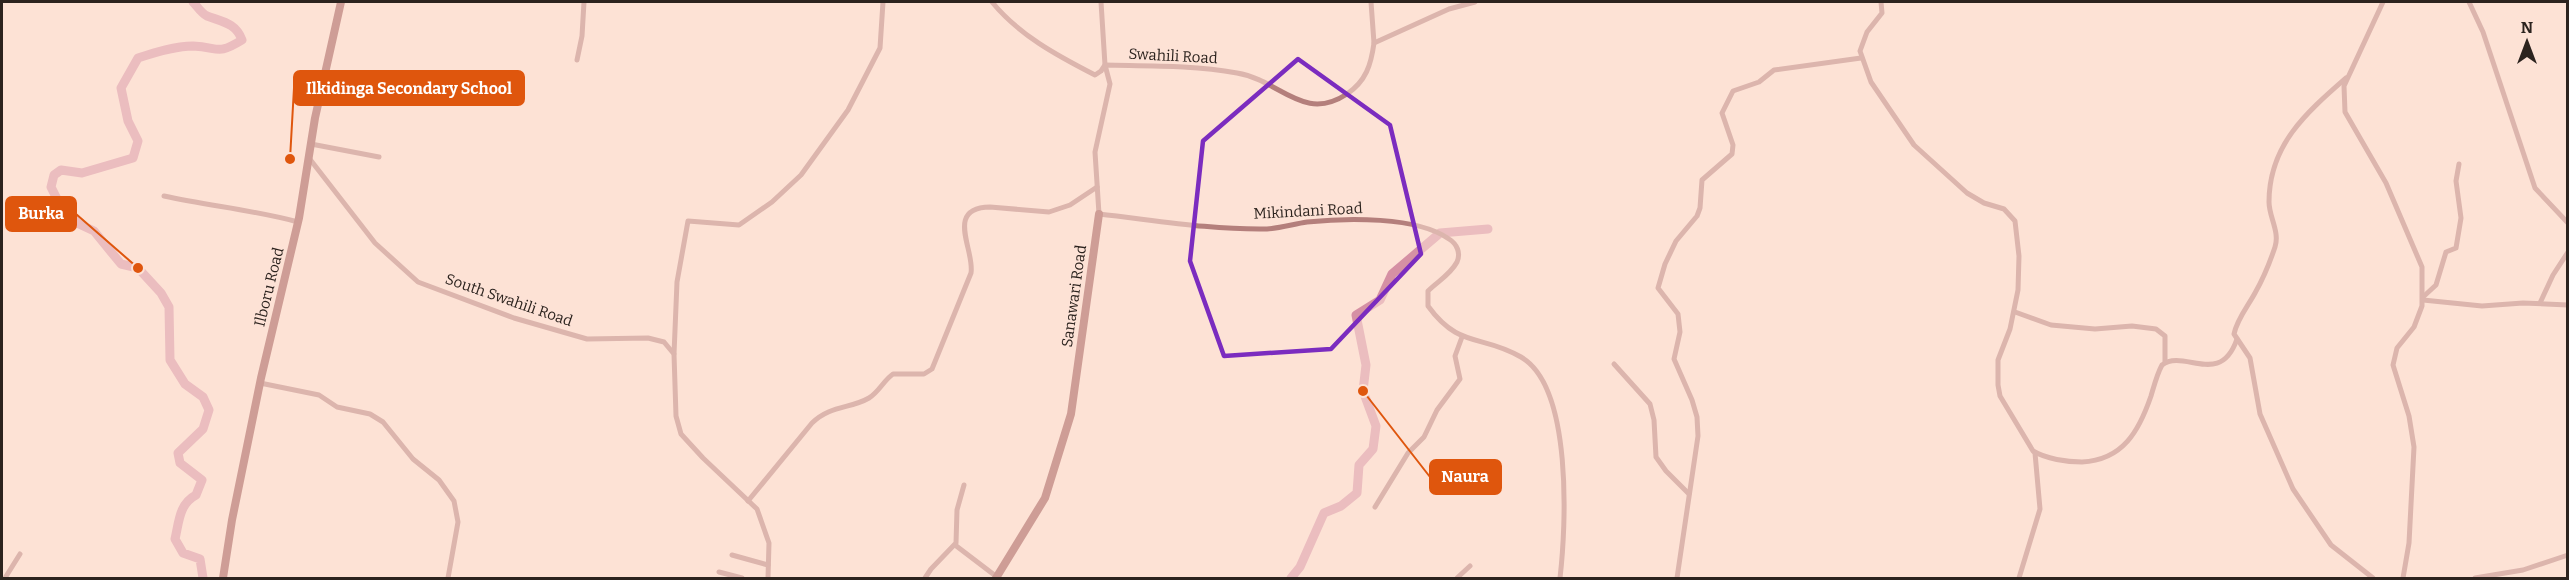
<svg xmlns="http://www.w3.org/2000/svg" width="2569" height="580" font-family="Bitter,serif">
<rect width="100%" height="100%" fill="#fde2d6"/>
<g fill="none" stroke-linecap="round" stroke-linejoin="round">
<!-- river -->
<g stroke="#d590a4" stroke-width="9">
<path d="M193 2C197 6 201 13 207 16 223 22 236 23 242 40 216 56 220 47 193 46 175 46 156 52 138 58L121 88 128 121 138 141 133 158 82 173 61 170 54 175 51 187 60 205 79 224 94 231 121 264 138 268 161 293 169 307 170 360 185 384 203 397 209 410 203 429 178 453 180 463 202 480 196 495C179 504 179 522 175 539L183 553 200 559 203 578"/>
<path d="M1291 578 1300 567 1324 513 1341 506 1357 493 1359 465 1373 449 1376 426 1363 391 1366 365 1356 315 1380 300 1392 274 1440 233 1488 229"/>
</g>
<!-- street -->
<g stroke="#b47f7c" stroke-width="5">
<path d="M992 2C1019 35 1056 55 1095 75L1101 71 1105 65C1150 66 1193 65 1237 73 1280 80 1303 123 1347 94 1366 81 1371 65 1374 43L1449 9 1475 2"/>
<path d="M1101 2 1105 65 1110 84 1095 152 1099 214C1154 220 1211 230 1267 229 1280 228 1294 224 1307 222 1345 218 1417 216 1449 239 1457 244 1461 253 1457 262 1450 275 1438 281 1428 291V306C1459 349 1482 334 1521 357 1573 387 1566 527 1560 578"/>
<path d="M1371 2 1374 43"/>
<path d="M1881 2 1882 13 1867 32 1860 51 1871 82 1914 145 1967 193 1984 203 2004 209 2015 221 2019 256 2018 290 2010 329 1998 360V385L2000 396 2033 451C2046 459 2067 462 2082 462 2123 460 2139 431 2151 396 2154 386 2157 374 2162 365 2184 348 2220 388 2237 339"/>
<path d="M2383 2 2344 86 2345 112 2386 183 2422 267V306L2414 327 2397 348 2393 365 2409 416 2414 447 2409 543 2403 578"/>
<path d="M2469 2 2483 32 2535 188 2568 223"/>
<path d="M577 60 582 36 584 2"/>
<path d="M2346 78C2306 113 2269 145 2269 202 2269 217 2280 232 2275 247 2270 262 2263 279 2255 293 2248 306 2237 319 2234 334L2250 358 2260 414 2293 489 2331 545 2373 578"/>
<path d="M311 144 379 157"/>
<path d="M309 158 375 243 418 282 514 318 587 339 648 338 664 342 674 354 676 416 681 434 703 458 757 509 769 543 768 578"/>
<path d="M164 196C209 206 254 210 298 222"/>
<path d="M2423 297 2436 285 2446 252 2456 248 2461 218 2456 181 2459 164"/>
<path d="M2423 300 2482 306 2523 303 2568 305"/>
<path d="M2540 303 2553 275 2568 252"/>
<path d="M2015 312 2051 325 2095 329 2132 326 2156 329 2165 336V362"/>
<path d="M674 354 677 282 688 221 739 225 772 202 801 175 848 110 880 48 883 2"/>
<path d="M1614 364 1650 404 1654 420 1656 457 1666 471 1689 494"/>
<path d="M260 383 319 395 337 407 370 414 383 422 413 459 439 480 454 501 458 522 448 578"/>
<path d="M748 501 812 423C831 405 850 409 869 398 879 392 884 380 893 374H924L932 369 971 273C975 250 944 208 990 207L1049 212 1070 205 1097 187"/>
<path d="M1375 507 1408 453 1424 437 1437 410 1460 379 1455 356 1462 337"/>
<path d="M955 545 997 577"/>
<path d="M732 555 768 565"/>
<path d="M719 572 742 578"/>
<path d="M5 578 20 554"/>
<path d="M925 578 931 569 956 543 957 510 964 485"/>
<path d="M1457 578 1470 566"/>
<path d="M1677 578 1698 436 1697 417 1692 400 1674 359 1680 332 1678 314 1658 288 1665 264 1676 241 1697 216 1700 208 1702 180 1732 154 1733 145 1722 113 1733 91 1759 82 1774 70 1861 58"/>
<path d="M2019 578 2040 509 2035 453"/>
<path d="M2475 578 2523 570 2568 555"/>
</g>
<!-- secondary -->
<g stroke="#954b49" stroke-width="8">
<path d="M223 578 232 520 261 378 299 218 315 118 341 2"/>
<path d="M996 578 1045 498 1071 414 1099 214"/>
</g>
</g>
<!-- marked area -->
<path d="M0 0H2569V580H0ZM1298 59 1390 125 1421 254 1331 349 1224 356 1190 261 1203 141Z" fill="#fde2d6" fill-opacity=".55" fill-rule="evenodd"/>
<path fill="none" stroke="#7b2cbf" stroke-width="4.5" stroke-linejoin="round" d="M1298 59 1390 125 1421 254 1331 349 1224 356 1190 261 1203 141Z"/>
<g text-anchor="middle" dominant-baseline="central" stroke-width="4.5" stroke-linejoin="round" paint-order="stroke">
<!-- street labels -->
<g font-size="15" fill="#2c231e" stroke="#fde2d6">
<text transform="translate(1173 56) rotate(3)">Swahili Road</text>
<text transform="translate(1308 211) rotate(-3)">Mikindani Road</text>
<text transform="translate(269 287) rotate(-76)">Ilboru Road</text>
<text transform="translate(1074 296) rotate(-82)">Sanawari Road</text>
<text transform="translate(509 300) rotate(19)">South Swahili Road</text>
</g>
</g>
<!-- callouts -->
<path fill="none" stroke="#df560d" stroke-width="2" d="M290 159L294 88M138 268L76 214M1363 391L1430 477"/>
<g fill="#df560d" stroke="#fde2d6" stroke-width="2">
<circle cx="290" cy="159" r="6"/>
<circle cx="138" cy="268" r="6"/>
<circle cx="1363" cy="391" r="6"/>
</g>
<g fill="#df560d" stroke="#df560d" stroke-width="2">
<rect x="294" y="71" width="230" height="34" rx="6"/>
<rect x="6" y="197" width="70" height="34" rx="6"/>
<rect x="1430" y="460" width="71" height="34" rx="6"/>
</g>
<g font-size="16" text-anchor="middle" font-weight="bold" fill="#fff">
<text x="409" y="94">Ilkidinga Secondary School</text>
<text x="41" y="219">Burka</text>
<text x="1465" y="482">Naura</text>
</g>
<!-- border -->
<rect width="2569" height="580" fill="none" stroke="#2c231e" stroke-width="6"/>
<!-- north arrow -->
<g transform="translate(2527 42)" stroke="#fde2d6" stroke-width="4.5" paint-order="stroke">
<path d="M0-4.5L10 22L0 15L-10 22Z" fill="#2c231e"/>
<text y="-9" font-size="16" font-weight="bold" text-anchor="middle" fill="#2c231e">N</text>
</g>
</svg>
